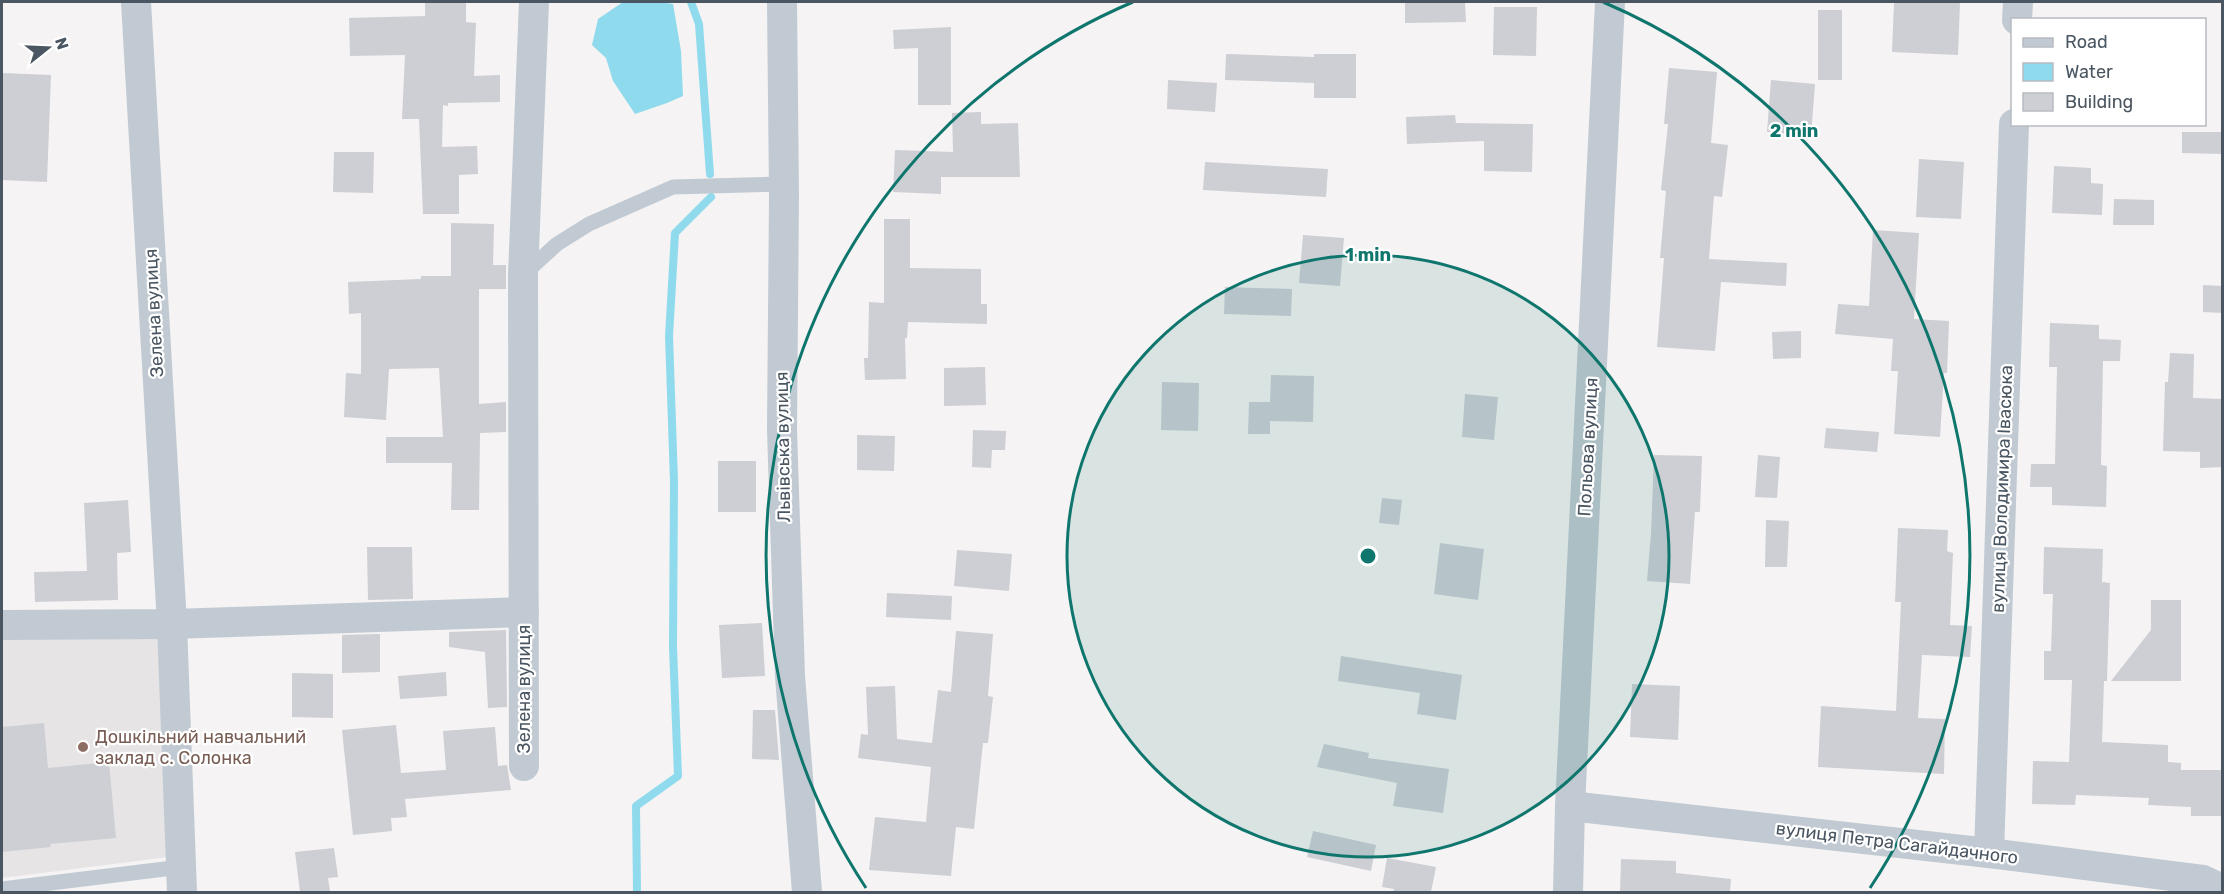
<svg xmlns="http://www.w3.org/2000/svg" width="2224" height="894" font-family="Rubik,sans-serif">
<rect width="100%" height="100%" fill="#f5f3f3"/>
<!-- education -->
<path fill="#e6e4e5" d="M161 635 169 857 2 878V637Z"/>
<!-- water -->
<path fill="#90daee" d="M623 2H660L673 4 681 51 683 96 667 103 635 114 613 81 606 58 592 45 598 19Z"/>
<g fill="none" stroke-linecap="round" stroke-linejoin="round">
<!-- stream -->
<g stroke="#90daee" stroke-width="8">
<path d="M691 2 699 24 710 174"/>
<path d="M637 892 636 806 678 776 673 647 674 481 669 336 675 233 711 197"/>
</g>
</g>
<!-- building -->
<g fill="#cdcfd5">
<path d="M425 2H466V22L476 23 474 76 500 75V102L448 103V106L443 105 442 147 477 146 478 174 459 175V214H423L419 119H402L405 55 350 56 349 18 425 16Z"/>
<path d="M1405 2H1465L1466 22 1405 23Z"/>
<path d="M1894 2H1960L1958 55 1892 52Z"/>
<path d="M1494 7H1537L1536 56 1493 55Z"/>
<rect x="1818" y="10" width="24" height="70"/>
<path d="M951 27V105H918V48L894 49 893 30Z"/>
<path d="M1226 54 1314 57V54H1356V98H1314V83L1225 80Z"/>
<path d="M1669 68 1717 72 1711 143 1728 145 1722 197 1714 196 1709 259 1787 263 1786 286 1721 282 1715 351 1657 347 1664 258H1660L1666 191 1661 190 1668 124H1664Z"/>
<path d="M2 73 51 75 47 182 2 180Z"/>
<path d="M1168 80 1217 83 1215 112 1167 109Z"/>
<path d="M1771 80 1815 84 1811 136 1767 132Z"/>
<path d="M981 112V124L1018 123 1020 177H941V194L893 192 895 150 953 152 952 113Z"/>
<path d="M1455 115 1456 123 1533 124 1532 172 1484 171V141L1407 144 1406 117Z"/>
<path d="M2182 132H2223V154L2182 153Z"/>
<path d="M334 152H374L373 193 333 192Z"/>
<path d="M1919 159 1964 162 1961 219 1916 217Z"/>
<path d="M1205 162 1328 169 1326 197 1203 190Z"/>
<path d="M2054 166 2091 168V183L2103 184 2102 215 2052 213Z"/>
<path d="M2114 199 2154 200V225H2113Z"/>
<path d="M884 219H910V268L981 269V304H987V324L908 322 907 338H905L906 379 865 380 864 358H868L869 302 884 303Z"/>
<path d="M451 223 494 224 493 265H506V289H479V404L506 402V432L480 433 479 510H451L452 463H386V437H443L439 368 389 369 386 420 344 417 346 373 361 374V313L349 314 348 282 421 279V276H451Z"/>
<path d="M1873 230 1919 233 1914 319 1949 321 1947 373H1944L1940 437 1894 434 1898 371H1891L1893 339 1835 334 1838 304 1869 306Z"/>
<path d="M1303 235 1344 238 1340 286 1299 283Z"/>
<path d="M2203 285 2223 286V313L2203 312Z"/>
<path d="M1225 287 1292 289 1291 316 1224 314Z"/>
<path d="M2050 323 2099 325V339L2121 340 2120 361H2103L2101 465 2107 466 2106 507 2052 505V487H2030L2031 464H2055L2057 367H2049Z"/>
<path d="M1801 331V358L1773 359 1772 332Z"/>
<path d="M2170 353 2194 354 2193 398 2223 399V467L2200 468V452L2163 451 2165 382H2168Z"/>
<path d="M985 367 986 405 944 406V368Z"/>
<path d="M1271 375 1314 376 1313 422 1270 421V434H1248L1249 402H1270Z"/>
<path d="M1162 382 1199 383 1198 431 1161 430Z"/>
<path d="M1465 394 1498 397 1494 440 1462 437Z"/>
<path d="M1826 428 1879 432 1877 452 1824 448Z"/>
<path d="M973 430 1006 431 1005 450H992L991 468 972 467Z"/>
<path d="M857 435 895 436 894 471 857 470Z"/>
<path d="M1654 455 1702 456 1700 512H1695L1690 584 1647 581 1651 534Z"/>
<path d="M1758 455 1780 457 1777 498 1755 497Z"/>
<rect x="718" y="461" width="38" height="51"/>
<path d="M1382 498 1402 500 1399 525 1379 523Z"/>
<path d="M128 500 131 552 117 553 118 600 35 602 34 572 87 571 84 503Z"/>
<path d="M1766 520 1789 521 1787 567H1765Z"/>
<path d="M1898 528 1948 530 1947 551 1953 553 1950 625 1972 626 1970 657 1922 655 1918 718 1945 719 1944 774 1818 767 1821 706 1896 711 1901 602H1895Z"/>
<path d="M1440 543 1484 549 1478 600 1434 594Z"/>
<path d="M367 547H412L413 599 368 600Z"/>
<path d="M2044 547 2103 549 2102 582 2110 583 2107 681H2104L2102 742 2168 745V762L2181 763V770H2223V816H2191V807L2148 805 2149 798 2076 795 2075 805 2032 804 2033 761 2069 762 2072 680H2044V651H2051L2053 594H2043Z"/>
<path d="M957 550 1012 554 1009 591 954 586Z"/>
<path d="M887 593 952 596 951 620 886 617Z"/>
<path d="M2151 600H2181V681H2111L2151 630Z"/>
<path d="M762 623 765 676 722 678 719 625Z"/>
<path d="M506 630 507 707 488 708 485 652 449 647V632Z"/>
<path d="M956 631 993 634 988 696 993 697 988 743H983L974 829 956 827 951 876 869 870 875 817 926 822 931 767 858 758 861 734 868 735 866 687 895 686 897 739 932 743 938 690 951 692Z"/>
<path d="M380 634V672L342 673V635Z"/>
<path d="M1341 656 1462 675 1456 720 1417 714 1420 693 1338 681Z"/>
<path d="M446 672 447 696 400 699 398 676Z"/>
<path d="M292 673 333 674V718L292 717Z"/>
<path d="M1632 684 1680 686 1678 740 1630 737Z"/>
<path d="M753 710H775L779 760 752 759Z"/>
<path d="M44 723 48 768 109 762 116 838 50 844 51 847 2 852V727Z"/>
<path d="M396 725 401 773 446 770 443 731 495 727 498 766 507 765 511 790 405 799 407 817 391 818 392 831 353 835 342 730Z"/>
<path d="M1324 744 1369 753 1368 758 1449 769 1443 813 1393 806 1397 783 1317 767Z"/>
<path d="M1313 831 1376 845 1371 871 1307 857Z"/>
<path d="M334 848 338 877 328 878 330 891 300 892 295 852Z"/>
<path d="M1387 858 1436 867 1431 892H1393L1394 889 1382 887Z"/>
<path d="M1621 859 1676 861V873L1731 879 1730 892H1620Z"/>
</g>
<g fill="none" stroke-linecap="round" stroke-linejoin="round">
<!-- service -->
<g stroke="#c1cad2" stroke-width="15">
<path d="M523 275 557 244 589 224 673 187 784 184"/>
<path d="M2 889 181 867"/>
</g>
<!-- minor -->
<g stroke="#c1cad2" stroke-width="30">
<path d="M136 2 172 624 182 892"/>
<path d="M782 2 784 196 782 430 790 676 807 892"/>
<path d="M2017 20 2018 2"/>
<path d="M2 625 172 624 524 612"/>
<path d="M524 766 523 275 534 2"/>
<path d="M1570 806 1989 853 2203 880 2222 889"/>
<path d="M1989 853 2014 124"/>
<path d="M1568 892 1570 806 1610 2"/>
</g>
</g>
<!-- distance rings -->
<circle cx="1368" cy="556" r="301" fill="#0f766e" fill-opacity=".12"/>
<g fill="none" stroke="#0f766e" stroke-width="3">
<circle cx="1368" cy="556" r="301"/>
<path d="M866 888A602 602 0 0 1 1133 2M1603 2A602 602 0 0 1 1870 888"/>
</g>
<!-- markers -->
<circle fill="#8d6e63" stroke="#fff" stroke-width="2" cx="83" cy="747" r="6"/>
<g text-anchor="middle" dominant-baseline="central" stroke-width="4.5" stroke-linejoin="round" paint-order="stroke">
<!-- street labels -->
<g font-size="18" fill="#4a5661" stroke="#fff">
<text transform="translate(154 313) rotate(-93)">Зелена вулиця</text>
<text transform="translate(783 447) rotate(-91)">Львівська вулиця</text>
<text transform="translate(1588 447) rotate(-87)">Польова вулиця</text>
<text transform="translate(2002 489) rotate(-88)">вулиця Володимира Івасюка</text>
<text transform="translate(524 689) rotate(-90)">Зелена вулиця</text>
<text transform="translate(1897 843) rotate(7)">вулиця Петра Сагайдачного</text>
</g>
<!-- education labels -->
<g font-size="18" fill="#785e54" stroke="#fff" text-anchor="start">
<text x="95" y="737">Дошкільний навчальний<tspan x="95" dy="21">заклад с. Солонка</tspan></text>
</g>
</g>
<circle cx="1368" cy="556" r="9" fill="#0f766e" stroke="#fff" stroke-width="3"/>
<g font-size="18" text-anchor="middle" font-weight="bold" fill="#0f766e" stroke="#fff" stroke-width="4.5" stroke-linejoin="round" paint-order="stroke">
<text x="1794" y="137">2 min</text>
<text x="1368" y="261">1 min</text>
</g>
<!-- border -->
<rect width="2224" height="894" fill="none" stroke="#4a5661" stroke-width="6"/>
<!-- legend -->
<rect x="2011" y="18" width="195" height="108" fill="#ffffff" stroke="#b7bbc0" stroke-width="1.5"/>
<rect x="2023" y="38" width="30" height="9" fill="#c1cad2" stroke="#b7bbc0" stroke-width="1.5"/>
<text x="2065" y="48" font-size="18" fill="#4a5661">Road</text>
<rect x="2023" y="63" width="30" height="18" fill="#90daee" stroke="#b7bbc0" stroke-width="1.5"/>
<text x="2065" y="78" font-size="18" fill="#4a5661">Water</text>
<rect x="2023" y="93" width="30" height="18" fill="#cdcfd5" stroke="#b7bbc0" stroke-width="1.5"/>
<text x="2065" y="108" font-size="18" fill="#4a5661">Building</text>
<!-- north arrow -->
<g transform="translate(48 48) rotate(72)" stroke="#ffffff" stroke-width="4.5" paint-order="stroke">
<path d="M0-4.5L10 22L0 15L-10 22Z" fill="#4a5661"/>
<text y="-9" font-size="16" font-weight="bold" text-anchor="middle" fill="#4a5661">N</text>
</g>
</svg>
